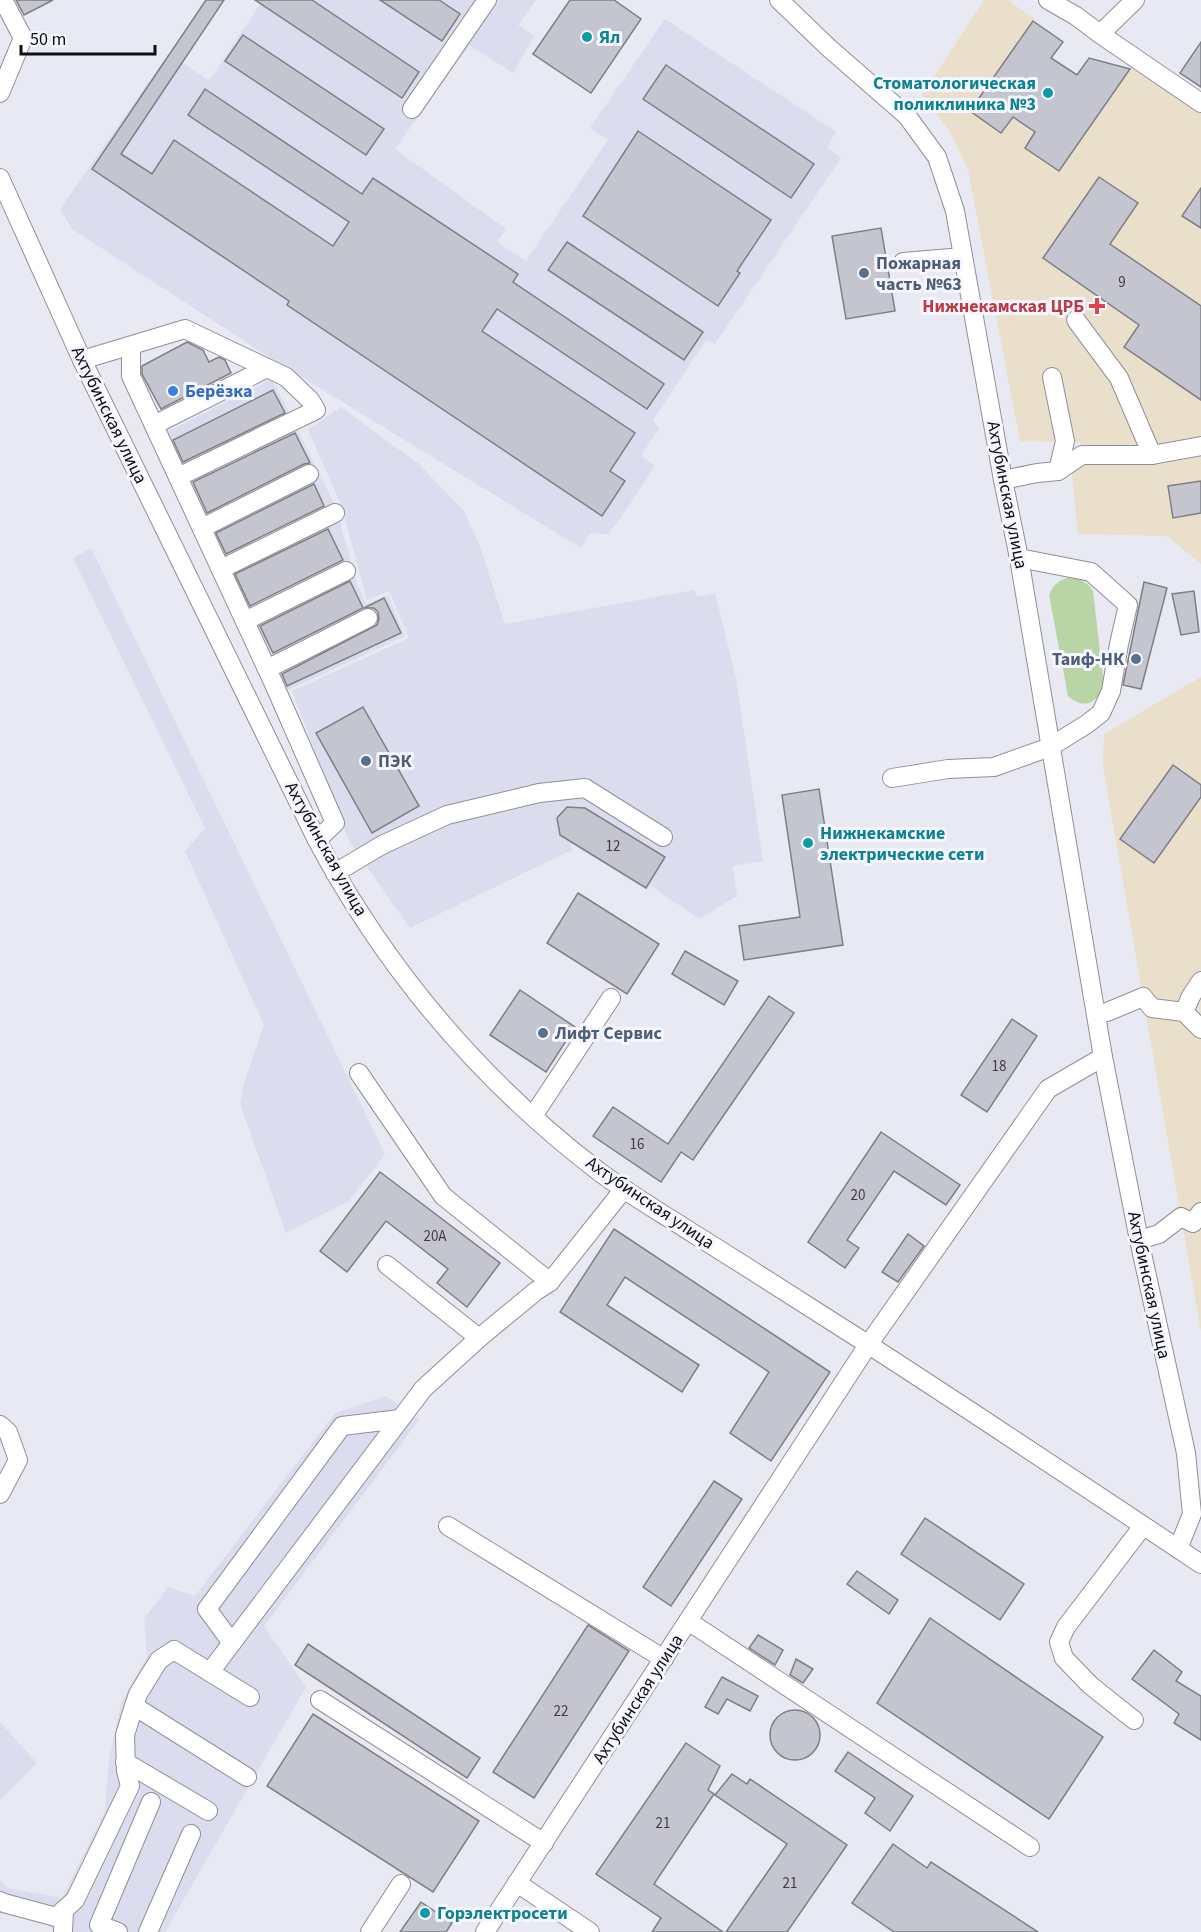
<svg xmlns="http://www.w3.org/2000/svg" width="1201" height="1932" font-family="'Source Sans 3',sans-serif">
<rect width="100%" height="100%" fill="#e8e9f2"/>
<!-- built -->
<g fill="#dbdced">
<path d="M263 0H536L518 25 534 36 513 73 469 45 395 149 506 229 497 242 526 261 608 140 590 128 665 19 836 132 827 147 841 158 715 344 706 340 653 420 659 429 641 455 655 466 618 522 607 534 590 533 581 548 269 357 72 229 60 209 169 53 209 81Z"/>
<path d="M272 379 335 505 357 584 366 604 388 595 405 636 284 692 161 435Z"/>
<path d="M341 407 419 464 464 511 479 544 505 624 694 590 697 597 715 593 736 678 763 861 733 866 737 896 699 919 650 885 647 890 570 843 572 850 410 928 349 841 292 691 409 638 389 591 367 600 341 504 308 430Z"/>
<path d="M91 548 385 1154 349 1201 286 1233 240 1104 244 1083 264 1025 185 851 205 828 73 558Z"/>
<path d="M386 1396 419 1420 264 1626 306 1687 165 1932H52L53 1930 47 1923 0 1913V1880L7 1888 62 1898 105 1811 109 1760 121 1703 147 1656 144 1619 168 1587 195 1596 335 1413Z"/>
<path d="M0 1722 37 1763 0 1800Z"/>
</g>
<!-- medical -->
<g fill="#e9dfca">
<path d="M984 0H1008L1034 19 970 111 1001 133 1013 117 1035 132 1025 148 1058 171 1135 61 1201 112V564L1167 536 1078 534 1071 465 1082 455 1080 442 1020 441 968 170 950 132 922 95Z"/>
<path d="M1201 677V1332L1103 766 1104 734Z"/>
</g>
<!-- green -->
<path fill="#b9d5a6" d="M1069 577C1081 579 1086 581 1093 591L1104 686C1096 704 1084 710 1068 696L1049 595C1054 584 1058 581 1069 577Z"/>
<!-- building -->
<g fill="#c4c5ce" stroke="#7e7e86" stroke-width="1.5">
<path d="M16 0H53L24 15Z"/>
<path d="M206 0H224L121 154 152 174 174 140 333 246 349 222 188 115 205 89 362 194 373 178 518 274 513 282 664 384 647 409 497 309 482 331 635 433 610 471 625 481 602 516 287 305 289 301 92 169Z"/>
<path d="M255 0H312L419 72 402 98Z"/>
<path d="M380 0H439L460 14 442 41Z"/>
<path d="M570 0H614L641 19 591 93 533 54Z"/>
<path d="M1033 21 1063 42 1051 58 1077 75 1089 58 1130 69 1059 171 1025 148 1035 132 1013 117 1001 133 970 111Z"/>
<path d="M243 35 384 129 366 155 225 61Z"/>
<path d="M1201 42V87L1180 73Z"/>
<path d="M666 65 814 164 791 198 643 99Z"/>
<path d="M638 131 771 220 737 271 740 273 718 306 583 216Z"/>
<path d="M1099 177 1138 203 1110 244 1201 306V400L1124 347 1139 325 1043 258Z"/>
<path d="M1201 188V228L1182 216Z"/>
<path d="M881 228 895 311 846 319 832 236Z"/>
<path d="M567 242 703 332 684 360 548 270Z"/>
<path d="M187 342 203 350 209 362 219 357 225 360 231 373 161 409 142 374V366Z"/>
<path d="M273 390 285 413 183 462 173 440Z"/>
<path d="M295 433 310 463 304 464 207 513 193 482Z"/>
<path d="M1201 481V513L1173 518 1168 486Z"/>
<path d="M314 484 324 506 226 554 216 533Z"/>
<path d="M328 529 343 560 250 606 235 574Z"/>
<path d="M350 581 363 608 273 653 260 626Z"/>
<path d="M1144 582 1167 588 1141 689 1123 685Z"/>
<path d="M1194 591 1199 632 1181 635 1172 594Z"/>
<path d="M384 598 401 633 287 686 282 674 377 625 379 619 378 612 374 608H364Z"/>
<path d="M363 707 419 806 372 833 316 733Z"/>
<path d="M1173 765 1201 785V797L1154 863 1120 839Z"/>
<path d="M819 789 843 945 744 960 739 926 800 917 782 795Z"/>
<path d="M567 807 585 808 665 857 646 888 560 835 557 818Z"/>
<path d="M578 893 659 944 627 994 547 943Z"/>
<path d="M685 951 738 981 724 1005 672 974Z"/>
<path d="M520 990 575 1027 546 1072 490 1035Z"/>
<path d="M769 996 794 1013 693 1160 681 1152 661 1182 593 1136 613 1107 668 1144Z"/>
<path d="M1012 1019 1037 1036 987 1112 961 1095Z"/>
<path d="M881 1132 960 1185 946 1205 894 1171 847 1240 859 1248 845 1268 808 1242Z"/>
<path d="M380 1172 500 1263 467 1307 437 1283 448 1269 386 1221 347 1272 320 1251Z"/>
<path d="M614 1229 830 1372 771 1461 730 1433 769 1372 625 1277 607 1305 699 1365 682 1392 560 1312Z"/>
<path d="M908 1234 924 1246 898 1282 882 1272Z"/>
<path d="M714 1481 742 1499 671 1606 643 1587Z"/>
<path d="M925 1518 1024 1584 1000 1620 901 1554Z"/>
<path d="M857 1571 898 1600 889 1614 847 1584Z"/>
<path d="M930 1618 1103 1737 1049 1819 877 1703Z"/>
<path d="M588 1625 629 1651 534 1798 493 1772Z"/>
<path d="M758 1635 783 1650 775 1665 749 1648Z"/>
<path d="M308 1644 480 1758 467 1778 295 1665Z"/>
<path d="M1154 1650 1182 1672 1176 1681 1201 1696V1740L1174 1723 1179 1714 1132 1679Z"/>
<path d="M796 1659 813 1669 803 1683 790 1675Z"/>
<path d="M722 1677 758 1696 750 1711 727 1699 718 1714 705 1707Z"/>
<circle cx="795" cy="1735" r="25"/>
<path d="M313 1714 479 1821 433 1892 267 1786Z"/>
<path d="M686 1743 720 1766 708 1790 714 1794 654 1884 723 1932H652L661 1918 596 1874Z"/>
<path d="M848 1752 913 1796 890 1831 865 1813 875 1798 835 1771Z"/>
<path d="M732 1774 747 1784 750 1779 847 1845 787 1932H726L787 1844 715 1795Z"/>
<path d="M893 1844 927 1868 931 1862 1038 1932H894L852 1903Z"/>
<path d="M421 1902 452 1923 446 1932H400Z"/>
</g>
<g fill="none" stroke-linecap="round" stroke-linejoin="round">
<!-- minor casing -->
<g stroke="#8f8f98" stroke-width="20">
<g id="minor">
<path d="M779 0 829 48 907 116 937 157 955 211 1003 480 1019 558 1103 1057 1139 1240 1186 1453 1192 1514 1178 1549"/>
<path d="M1048 0 1076 16 1100 34 1135 0"/>
<path d="M1100 34 1201 103"/>
<path d="M0 93 23 38 3 0"/>
<path d="M412 109 487 0"/>
<path d="M0 178 82 360 317 840C386 969 481 1081 597 1170 628 1194 662 1213 694 1234 752 1270 809 1307 866 1343 979 1416 1090 1490 1201 1564"/>
<path d="M903 262 963 257"/>
<path d="M1076 320 1119 378 1152 455"/>
<path d="M131 347V376L273 682 335 823 317 840"/>
<path d="M82 360 185 329 286 377 310 400 316 410 178 477"/>
<path d="M1052 377 1065 441 1058 471"/>
<path d="M154 425 267 368"/>
<path d="M1003 480 1037 473 1058 471 1082 455H1152L1201 446"/>
<path d="M202 528 309 474"/>
<path d="M221 569 335 513"/>
<path d="M245 621 346 571"/>
<path d="M267 669 368 618"/>
<path d="M892 778 948 769 994 767 1050 747 1087 724 1101 713 1111 691 1119 644 1128 605 1091 572 1019 558"/>
<path d="M335 873 382 845 447 815 539 793 585 788 663 837"/>
<path d="M1201 981 1191 996 1184 1012 1201 1029"/>
<path d="M1096 1014 1107 1012 1143 997 1152 1008 1184 1012"/>
<path d="M359 1073 443 1196 550 1282"/>
<path d="M533 1116 611 998"/>
<path d="M1139 1240 1159 1234 1181 1217 1193 1223 1201 1212"/>
<path d="M387 1265 479 1338"/>
<path d="M0 1425 8 1432 18 1460 0 1494"/>
<path d="M448 1526 664 1659"/>
<path d="M688 1621 1030 1847"/>
<path d="M232 1643 207 1609 342 1426 400 1419"/>
<path d="M210 1672 423 1389 479 1338 536 1291 550 1282 624 1189"/>
<path d="M320 1700 544 1843"/>
<path d="M134 1706 247 1777"/>
<path d="M1134 1720 1090 1685 1064 1658 1059 1642 1066 1627 1143 1526"/>
<path d="M125 1762 208 1811"/>
<path d="M517 1883 590 1932"/>
<path d="M0 1901 4 1903 56 1917 75 1900 130 1786 126 1771 125 1735 134 1706 138 1694 159 1660 174 1650 250 1697"/>
<path d="M63 1932 64 1910"/>
<path d="M118 1932 99 1925 151 1802"/>
<path d="M148 1932 191 1834"/>
<path d="M370 1932 401 1884"/>
<path d="M485 1932 868 1345 1048 1089 1103 1057"/>
</g>
</g>
<!-- minor -->
<use href="#minor" stroke="#fff" stroke-width="18"/>
</g>
<!-- markers -->
<g fill="#0f9aa8" stroke="#f5f6ff" stroke-width="2">
<circle cx="587" cy="37" r="6"/>
<circle cx="1048" cy="93" r="6"/>
<circle cx="808" cy="843" r="6"/>
<circle cx="425" cy="1913" r="6"/>
</g>
<g fill="#5c6f8a" stroke="#f5f6ff" stroke-width="2">
<circle cx="864" cy="273" r="6"/>
<circle cx="1136" cy="659" r="6"/>
<circle cx="366" cy="761" r="6"/>
<circle cx="543" cy="1033" r="6"/>
</g>
<path fill="#e0444e" stroke="#f5f6ff" stroke-width="2" d="M1094 297h6v6h6v6h-6v6h-6v-6h-6v-6h6z"/>
<circle fill="#3f7fe0" stroke="#f5f6ff" stroke-width="2" cx="173" cy="391" r="6"/>
<g text-anchor="middle" dominant-baseline="central" stroke-width="6" stroke-linejoin="round" paint-order="stroke">
<!-- number labels -->
<g font-size="15" fill="#3c3c41">
<text x="1122" y="282">9</text>
<text x="613" y="846">12</text>
<text x="999" y="1066">18</text>
<text x="637" y="1144">16</text>
<text x="858" y="1195">20</text>
<text x="435" y="1236">20А</text>
<text x="561" y="1711">22</text>
<text x="663" y="1823">21</text>
<text x="790" y="1883">21</text>
</g>
<!-- culture labels -->
<g font-size="18" font-weight="bold" fill="#0d838f" stroke="#f5f6ff" text-anchor="start">
<text x="599" y="37">Ял</text>
<text x="1036" y="83" text-anchor="end">Стоматологическая<tspan x="1036" dy="21">поликлиника №3</tspan></text>
<text x="820" y="833">Нижнекамские<tspan x="820" dy="21">электрические сети</tspan></text>
<text x="437" y="1913">Горэлектросети</text>
</g>
<!-- service labels -->
<g font-size="18" font-weight="bold" fill="#4e5e75" stroke="#f5f6ff" text-anchor="start">
<text x="876" y="263">Пожарная<tspan x="876" dy="21">часть №63</tspan></text>
<text x="1124" y="659" text-anchor="end">Таиф-НК</text>
<text x="378" y="761">ПЭК</text>
<text x="555" y="1033">Лифт Сервис</text>
</g>
<!-- health labels -->
<g font-size="18" font-weight="bold" fill="#be3a42" stroke="#f5f6ff" text-anchor="end">
<text x="1084" y="306">Нижнекамская ЦРБ</text>
</g>
<!-- shop labels -->
<g font-size="18" font-weight="bold" fill="#366cbe" stroke="#f5f6ff" text-anchor="start">
<text x="185" y="391">Берёзка</text>
</g>
<!-- street labels -->
<g font-size="18" fill="#0e0f12" stroke="#f5f6ff">
<text transform="translate(109 415) rotate(64)">Ахтубинская улица</text>
<text transform="translate(1007 495) rotate(79)">Ахтубинская улица</text>
<text transform="translate(326 849) rotate(61)">Ахтубинская улица</text>
<text transform="translate(650 1203) rotate(34)">Ахтубинская улица</text>
<text transform="translate(1149 1285) rotate(78)">Ахтубинская улица</text>
<text transform="translate(638 1699) rotate(-57)">Ахтубинская улица</text>
</g>
</g>
<!-- scale -->
<path d="M21 45v9h134v-9" fill="none" stroke="#0e0f12" stroke-width="3"/>
<text x="30" y="45" font-size="18" fill="#0e0f12" stroke="#f5f6ff" stroke-width="4.5" paint-order="stroke">50 m</text>
</svg>
